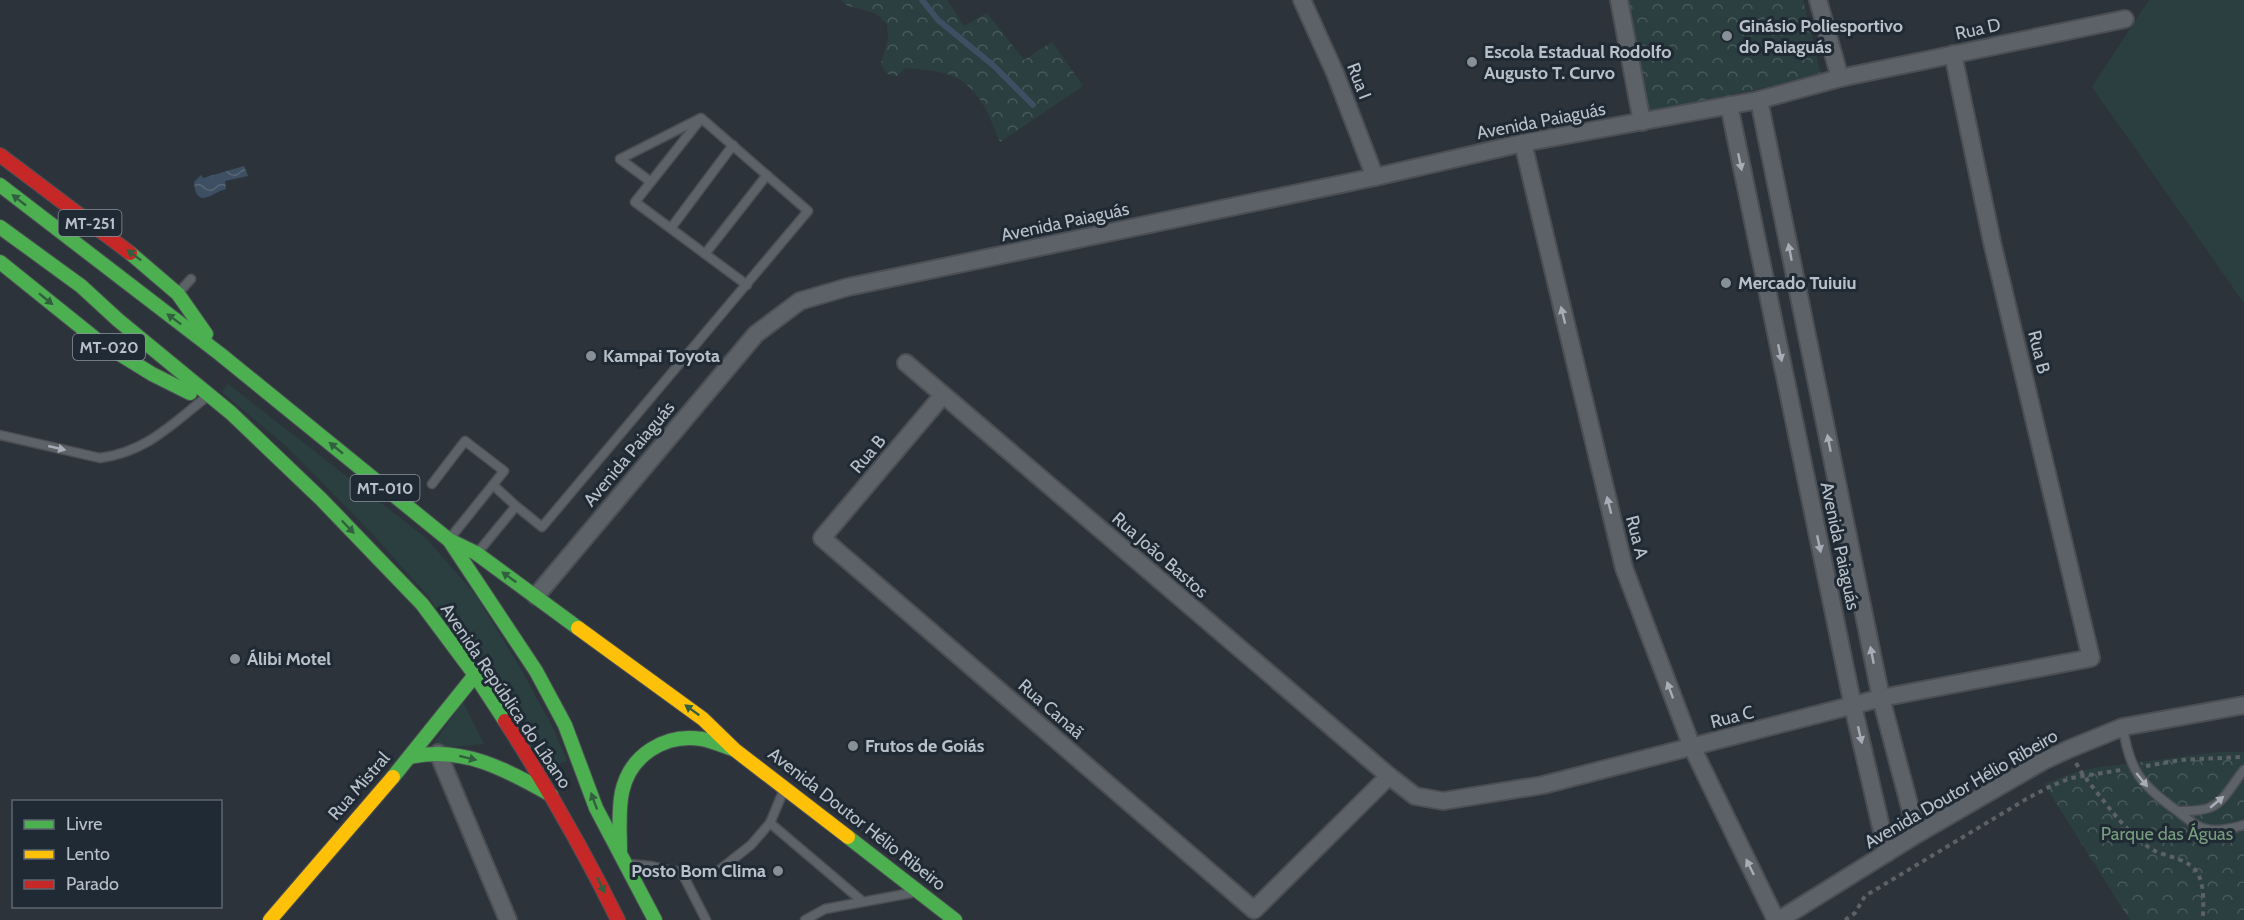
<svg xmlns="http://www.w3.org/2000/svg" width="2244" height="920" font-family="Cabin,sans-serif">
<defs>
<pattern id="forest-crowns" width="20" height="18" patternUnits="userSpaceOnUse" patternTransform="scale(1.5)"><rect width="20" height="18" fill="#2b3f40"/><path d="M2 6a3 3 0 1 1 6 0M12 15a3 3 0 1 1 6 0" fill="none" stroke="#48595a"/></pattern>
<pattern id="water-waves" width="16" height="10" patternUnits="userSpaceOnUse" patternTransform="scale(1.5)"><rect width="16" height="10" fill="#3d4f62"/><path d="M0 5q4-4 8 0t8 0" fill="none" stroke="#576777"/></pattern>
</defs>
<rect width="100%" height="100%" fill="#2d333a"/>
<!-- grass -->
<g fill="#2b3f40">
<path d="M2149 0H2244V303L2092 87Z"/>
<path d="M228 384 426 538 474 593 520 667 553 728 567 761 542 771 429 597 367 528 287 447 222 392Z"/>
<path d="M463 702 484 744 430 749Z"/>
</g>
<!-- forest -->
<g fill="url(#forest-crowns)">
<path d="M841 0H947L964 26 987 13 1024 60 1052 42 1083 86 1000 142C988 112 977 81 943 73 931 70 918 69 906 68L897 76 887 74 881 64 888 39 887 24 875 13 848 6Z"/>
<path d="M1624 0H1803L1821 76 1646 112Z"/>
<path d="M2218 752H2244V920H2130L2044 784 2074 773 2094 768Z"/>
</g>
<!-- water -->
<path fill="url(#water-waves)" d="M244 166 248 176 225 181 226 189C213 192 196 211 194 182L201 175 203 178Z"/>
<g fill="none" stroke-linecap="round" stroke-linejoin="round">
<!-- stream -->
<path stroke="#3d4f62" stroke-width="6" d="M922 0 938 20 994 66 1033 105"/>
<!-- lane casing -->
<g stroke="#4b4f54" stroke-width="11">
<g id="lane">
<path d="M700 120 635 202 747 285"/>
<path d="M671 228 733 145"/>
<path d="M705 254 767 175"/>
<path d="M180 291 191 279"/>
<path d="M0 435 100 458C145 452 170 426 204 399"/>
<path d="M432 484 465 441 504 471 451 537"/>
<path d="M493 485 516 506"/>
<path d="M479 551 516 506 542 527 808 211 701 118 620 159 651 182"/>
<path d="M2123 727C2129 770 2141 785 2176 810 2184 816 2193 825 2203 828 2215 833 2232 828 2244 825"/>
<path d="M2178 811C2222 812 2219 802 2244 770"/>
<path d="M770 823 862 901"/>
<path d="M629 864 651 866 673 871H718L751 845 770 823 783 792"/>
<path d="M681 871 706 920"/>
<path d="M805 920 825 909 911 893"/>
</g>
</g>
<!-- street casing -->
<g stroke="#4b4f54" stroke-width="20">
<g id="street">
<path d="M1302 0 1335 73 1375 177"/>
<path d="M1619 0 1642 122"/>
<path d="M1818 0 1840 78"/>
<path d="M1759 100 1881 698 1917 834"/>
<path d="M1729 105 1853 706 1887 853"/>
<path d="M1523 143 1624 568 1692 747 1776 920"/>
<path d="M906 363 1389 776 1415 796 1443 801 1543 785 1881 698 2091 658 1992 242 1953 54"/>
<path d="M943 395 822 538 1254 910 1389 776"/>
<path d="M536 596 756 334 800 301 848 287 1375 177 1523 143 1759 100 1840 78 2125 19"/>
<path d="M438 753 508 920"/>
<path d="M1779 920 1917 834 2043 761 2069 749 2123 727 2244 705"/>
</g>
</g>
<!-- fast casing -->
<g stroke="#4b4f54" stroke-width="16">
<g id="fast">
<path d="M0 185 220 354 449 540 476 553 578 628"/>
<path d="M0 227 81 286 118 320 231 413 321 499 422 604 475 675 505 721"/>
<path d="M130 253 178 294 206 334"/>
<path d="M0 262 97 340 152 374 190 393"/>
<path d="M449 540 536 671 565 725 596 808 655 920"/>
<path d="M410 757C462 745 507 770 551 795"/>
<path d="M393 777 475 675"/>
<path d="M848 837 955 920"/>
<path d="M620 852C620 832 618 811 622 792 630 755 665 733 702 739 713 741 723 746 733 749"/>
</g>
</g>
<!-- slow casing -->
<g stroke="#4b4f54" stroke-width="16">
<g id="slow">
<path d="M578 628 703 719 735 750 848 837"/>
<path d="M270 920 393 777"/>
</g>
</g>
<!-- jam casing -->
<g stroke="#4b4f54" stroke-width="16">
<g id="jam">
<path d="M0 155 130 253"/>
<path d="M505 721C546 785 584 851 618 920"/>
</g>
</g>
<!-- path -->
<g stroke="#5b6165" stroke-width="4" stroke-dasharray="4.5 4.5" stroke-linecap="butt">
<path d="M2076 763 2083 775C2104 800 2125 833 2153 850 2167 857 2190 859 2198 874 2205 887 2203 906 2203 920"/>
<path d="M2146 766 2181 760 2240 757"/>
<path d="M1845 920 1855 913 1865 896 2028 798 2051 786 2071 778 2121 770"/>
</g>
<!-- lane -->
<use href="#lane" stroke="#5d6268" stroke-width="8"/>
<!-- street -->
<use href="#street" stroke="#5d6268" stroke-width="16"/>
<!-- fast -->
<use href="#fast" stroke="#4caf50" stroke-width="14"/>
<!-- slow -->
<use href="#slow" stroke="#ffc107" stroke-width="14"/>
<!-- jam -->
<use href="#jam" stroke="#c62828" stroke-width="14"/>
</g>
<!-- one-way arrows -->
<defs><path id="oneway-solid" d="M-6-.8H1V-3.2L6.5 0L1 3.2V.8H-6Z" transform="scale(1.5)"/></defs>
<g fill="#a6adb6">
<use href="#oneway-solid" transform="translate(1740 162) rotate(78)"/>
<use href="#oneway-solid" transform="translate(1790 252) rotate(-101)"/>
<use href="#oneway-solid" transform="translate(1563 315) rotate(-104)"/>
<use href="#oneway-solid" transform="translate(1780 353) rotate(78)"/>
<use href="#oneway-solid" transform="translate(1829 443) rotate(-101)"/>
<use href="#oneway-solid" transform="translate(57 448) rotate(13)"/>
<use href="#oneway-solid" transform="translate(1609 505) rotate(-104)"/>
<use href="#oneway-solid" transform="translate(1819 544) rotate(78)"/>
<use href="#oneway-solid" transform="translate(1872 655) rotate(-101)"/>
<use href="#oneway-solid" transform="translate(1670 690) rotate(-110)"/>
<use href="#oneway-solid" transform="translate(1860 735) rotate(77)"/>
<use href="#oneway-solid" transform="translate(2142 780) rotate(51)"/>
<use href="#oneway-solid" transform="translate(2217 802) rotate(-40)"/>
<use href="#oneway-solid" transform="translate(1750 867) rotate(-116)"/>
</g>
<g fill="#325f3f">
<use href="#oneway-solid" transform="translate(19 200) rotate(-142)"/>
<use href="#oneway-solid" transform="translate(134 255) rotate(-143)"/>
<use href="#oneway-solid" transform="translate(46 299) rotate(39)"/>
<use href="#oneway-solid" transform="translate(174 319) rotate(-143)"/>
<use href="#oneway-solid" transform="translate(336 448) rotate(-141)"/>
<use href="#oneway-solid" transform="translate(348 527) rotate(46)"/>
<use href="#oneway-solid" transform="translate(509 577) rotate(-144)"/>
<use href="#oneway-solid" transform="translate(692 710) rotate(-144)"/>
<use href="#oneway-solid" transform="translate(468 758) rotate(14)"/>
<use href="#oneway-solid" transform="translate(594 801) rotate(-110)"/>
<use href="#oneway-solid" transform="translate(601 885) rotate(64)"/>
</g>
<!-- markers -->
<g fill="#878f97" stroke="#202a34" stroke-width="2">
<circle cx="1727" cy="36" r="6"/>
<circle cx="1472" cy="62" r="6"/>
<circle cx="1726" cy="283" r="6"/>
<circle cx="591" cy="356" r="6"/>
<circle cx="235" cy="659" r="6"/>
<circle cx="853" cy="746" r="6"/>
<circle cx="778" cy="871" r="6"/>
</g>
<g text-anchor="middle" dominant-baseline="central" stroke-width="6" stroke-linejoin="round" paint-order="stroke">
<!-- shield labels -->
<g fill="#202a34" stroke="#8a939c" stroke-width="1.5">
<rect x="58.5" y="210" width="63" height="26" rx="4.5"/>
<rect x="73" y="334" width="72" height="26" rx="4.5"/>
<rect x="350.5" y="475" width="69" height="26" rx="4.5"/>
</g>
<g font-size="16" font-weight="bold" fill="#b8c0c9">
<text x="90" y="223">MT-251</text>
<text x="109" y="347">MT-020</text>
<text x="385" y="488">MT-010</text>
</g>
<!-- poi labels -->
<g font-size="18" font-weight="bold" fill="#b8c0c9" stroke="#202a34" text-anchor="start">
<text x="1739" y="26">Ginásio Poliesportivo<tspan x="1739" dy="21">do Paiaguás</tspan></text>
<text x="1484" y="52">Escola Estadual Rodolfo<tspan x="1484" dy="21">Augusto T. Curvo</tspan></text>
<text x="1738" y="283">Mercado Tuiuiu</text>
<text x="603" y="356">Kampai Toyota</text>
<text x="247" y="659">Álibi Motel</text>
<text x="865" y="746">Frutos de Goiás</text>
<text x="766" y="871" text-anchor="end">Posto Bom Clima</text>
</g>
<!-- street labels -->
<g font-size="18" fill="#b8c0c9" stroke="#202a34">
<text transform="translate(1978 29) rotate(-12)">Rua D</text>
<text transform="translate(1359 81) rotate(69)">Rua I</text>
<text transform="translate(1541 121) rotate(-11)">Avenida Paiaguás</text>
<text transform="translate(1065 222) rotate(-12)">Avenida Paiaguás</text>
<text transform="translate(2039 352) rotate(76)">Rua B</text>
<text transform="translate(629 454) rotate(-50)">Avenida Paiaguás</text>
<text transform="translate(868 454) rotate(-50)">Rua B</text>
<text transform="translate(1637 537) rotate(76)">Rua A</text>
<text transform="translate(1840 546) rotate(78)">Avenida Paiaguás</text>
<text transform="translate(1160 555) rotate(41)">Rua João Bastos</text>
<text transform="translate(506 696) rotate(56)">Avenida República do Líbano</text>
<text transform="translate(1051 709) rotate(41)">Rua Canaã</text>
<text transform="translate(1732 717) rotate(-14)">Rua C</text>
<text transform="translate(359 786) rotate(-49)">Rua Mistral</text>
<text transform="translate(1961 789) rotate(-30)">Avenida Doutor Hélio Ribeiro</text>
<text transform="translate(857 819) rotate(38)">Avenida Doutor Hélio Ribeiro</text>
</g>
<!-- park labels -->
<g font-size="18" fill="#789d7e" stroke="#202a34">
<text x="2167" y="834">Parque das Águas</text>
</g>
</g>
<!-- legend -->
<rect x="12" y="800" width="210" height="108" fill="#202a34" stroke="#5d6670" stroke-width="1.5"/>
<rect x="24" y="820" width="30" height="9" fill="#4caf50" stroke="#5d6670" stroke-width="1.5"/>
<text x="66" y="830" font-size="18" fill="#b8c0c9">Livre</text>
<rect x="24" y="850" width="30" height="9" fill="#ffc107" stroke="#5d6670" stroke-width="1.5"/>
<text x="66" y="860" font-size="18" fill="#b8c0c9">Lento</text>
<rect x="24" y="880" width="30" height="9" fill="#c62828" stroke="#5d6670" stroke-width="1.5"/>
<text x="66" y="890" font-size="18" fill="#b8c0c9">Parado</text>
</svg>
